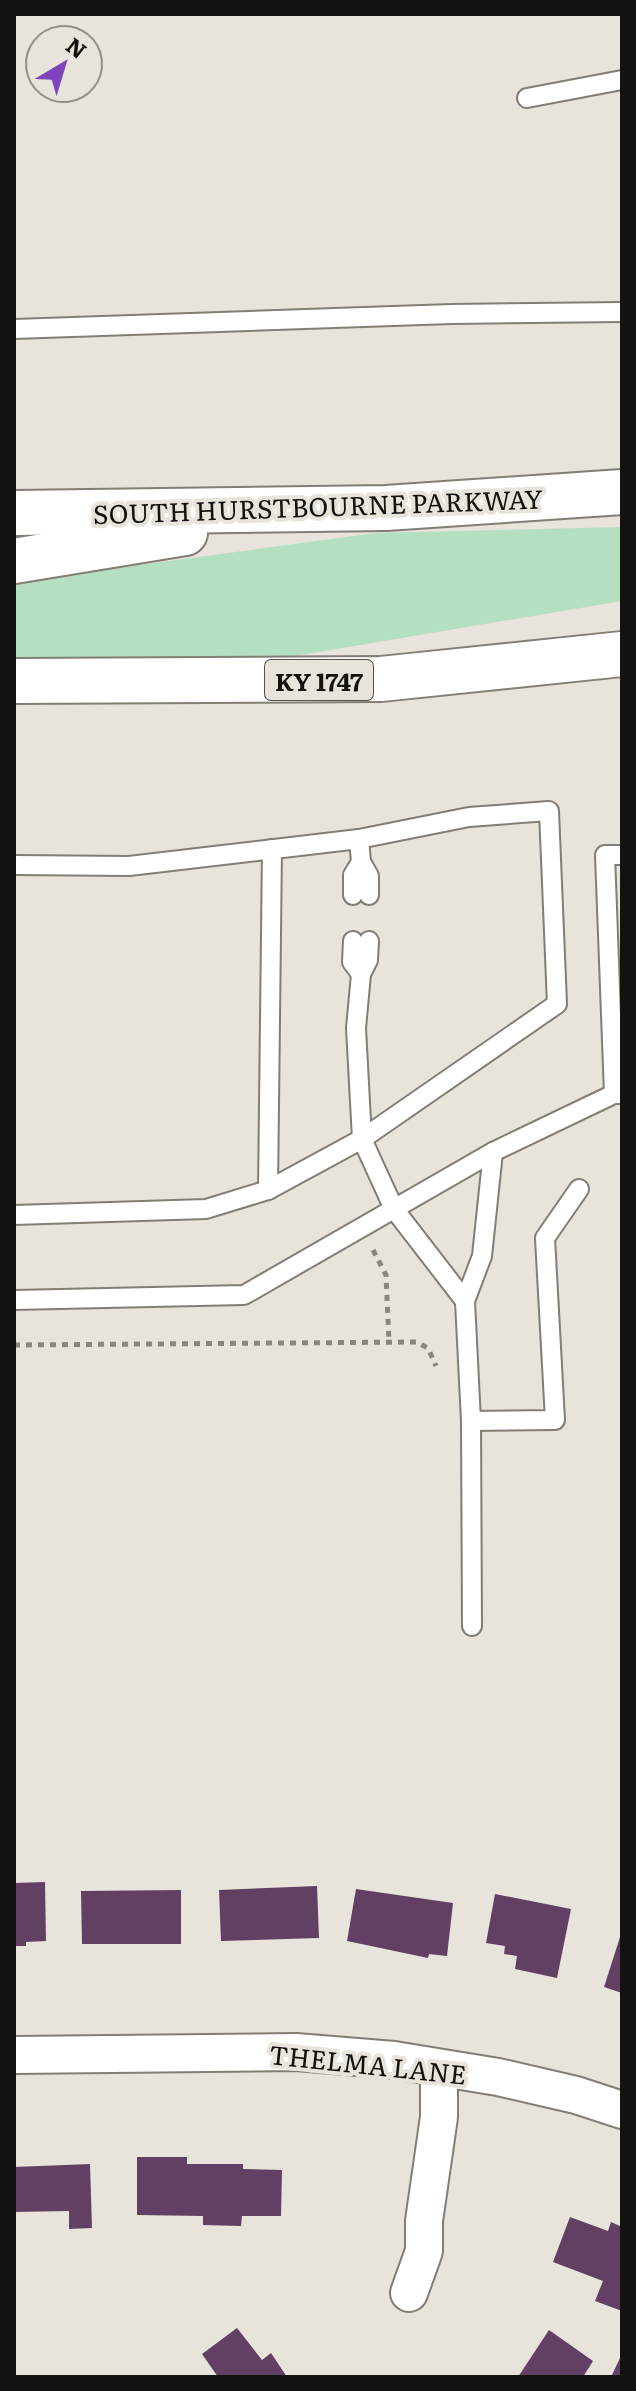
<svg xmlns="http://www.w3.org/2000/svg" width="636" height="2391" font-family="Literata,serif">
<rect width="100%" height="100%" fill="#e8e3db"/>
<!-- green -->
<path fill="#b5dfc1" d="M622 527V601L271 660 14 666V582L375 533Z"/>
<!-- building -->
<g fill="#624063">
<path d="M45 1882 46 1941 26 1942V1946H14V1883Z"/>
<path d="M317 1886 319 1938 221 1941 219 1890Z"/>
<path d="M356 1889 453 1903 447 1956 429 1954 428 1958 347 1941Z"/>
<path d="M181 1890V1944H82L81 1891Z"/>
<path d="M495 1894 571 1909 557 1978 515 1969 517 1956 504 1954 505 1946 486 1943Z"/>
<path d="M621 1934H622V1993L604 1987Z"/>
<path d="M137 2157H187V2164H243V2169L282 2170 281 2216H242L241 2226 203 2225V2216L137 2215Z"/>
<path d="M90 2164 92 2228 69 2229V2211L14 2212V2167Z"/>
<path d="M570 2217 608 2231 611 2222 622 2227V2311L595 2301 603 2281 553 2262Z"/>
<path d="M237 2328 262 2360 271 2353 287 2377H218L202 2354Z"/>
<path d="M549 2330 593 2361 583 2377H518Z"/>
<path d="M622 2354V2377H611Z"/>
</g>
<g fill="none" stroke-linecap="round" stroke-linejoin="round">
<!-- service casing -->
<g stroke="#827d75" stroke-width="22">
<g id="service">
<path d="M527 98 622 80"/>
<path d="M14 329 452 314 622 312"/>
<path d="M359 839 361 862 369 876V895"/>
<path d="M14 865 129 866 359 839 469 817 549 811 557 1004 362 1139 268 1190 206 1209 14 1215"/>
<path d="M353 895V875L361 862"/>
<path d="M353 941 352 962 361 974"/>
<path d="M369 941 368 960 361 974 356 1028 362 1139 394 1209 465 1301"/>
<path d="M614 1094 605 855H622"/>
<path d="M268 1190 272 849"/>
<path d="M14 1300 244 1295 493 1152 614 1094H622"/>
<path d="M471 1421 555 1420 545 1238 579 1189"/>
<path d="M472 1626 471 1421 465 1301 482 1256 493 1152"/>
</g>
</g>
<!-- minor casing -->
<g stroke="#827d75" stroke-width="40">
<g id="minor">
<path d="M14 2055 296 2052 394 2060 498 2077 576 2095 622 2110"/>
<path d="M409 2293 424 2251V2221L439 2117V2068"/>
</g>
</g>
<!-- primary casing -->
<g stroke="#827d75" stroke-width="48">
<g id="primary">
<path d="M14 513 386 508 622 492"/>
<path d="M14 561 185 533"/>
<path d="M14 681 381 679 622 654"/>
</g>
</g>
<!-- path -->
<g stroke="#898680" stroke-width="5" stroke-dasharray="6 6" stroke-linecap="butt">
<path d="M373 1250 386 1275 389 1342"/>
<path d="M14 1345 416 1342 428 1348 436 1366"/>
</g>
<!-- service -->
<use href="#service" stroke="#fff" stroke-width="18"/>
<!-- minor -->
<use href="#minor" stroke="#fff" stroke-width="36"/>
<!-- primary -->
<use href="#primary" stroke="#fff" stroke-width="44"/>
</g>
<g text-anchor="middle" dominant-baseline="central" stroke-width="8" stroke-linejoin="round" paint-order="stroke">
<!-- shield labels -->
<rect fill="#e8e3db" stroke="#54514c" stroke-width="2" x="265" y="660" width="108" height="40" rx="6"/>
<g font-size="24" font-weight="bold" fill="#14120f">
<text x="319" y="680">KY 1747</text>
</g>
<!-- street labels -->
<g font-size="26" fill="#14120f" stroke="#e8e3db">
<text transform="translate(318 505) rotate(-2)">SOUTH HURSTBOURNE PARKWAY</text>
<text transform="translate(368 2063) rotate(6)">THELMA LANE</text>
</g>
</g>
<!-- border -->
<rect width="636" height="2391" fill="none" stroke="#14120f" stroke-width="32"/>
<!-- north arrow -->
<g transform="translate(64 64) rotate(38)"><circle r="38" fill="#e8e3db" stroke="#938f89" stroke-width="2"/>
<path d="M0-6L14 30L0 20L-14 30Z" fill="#7e44bb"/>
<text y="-12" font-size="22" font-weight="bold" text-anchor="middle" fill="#14120f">N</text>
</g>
</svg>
